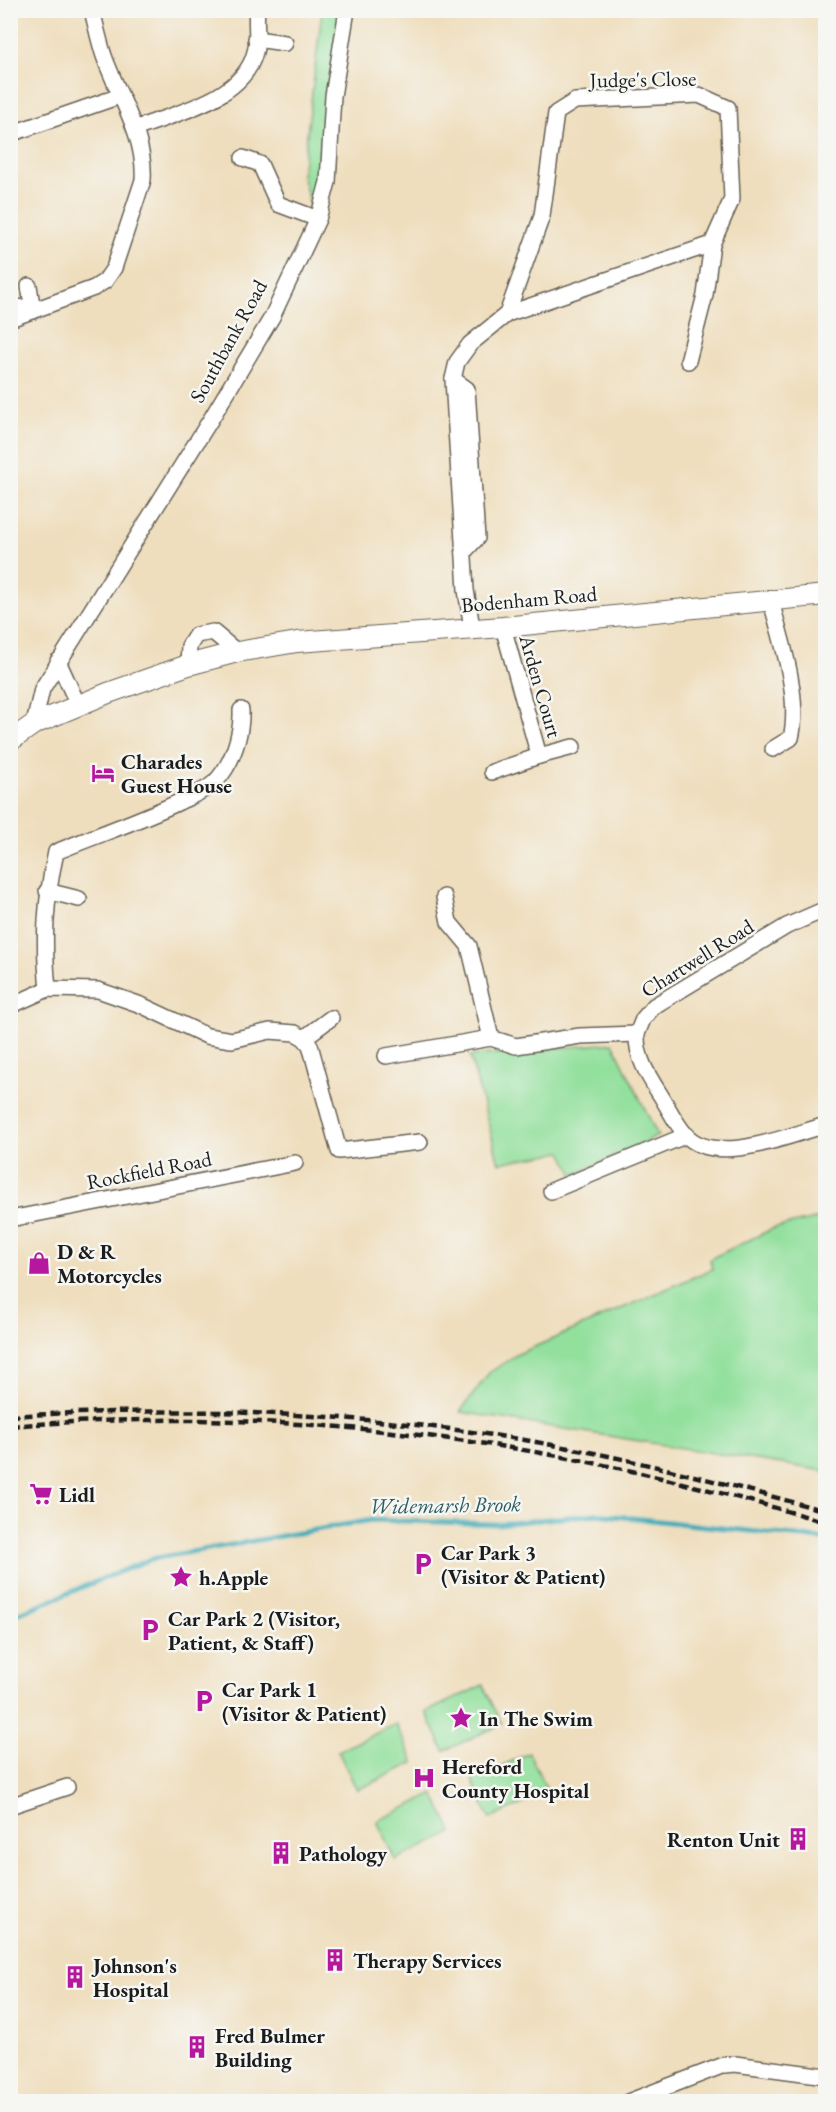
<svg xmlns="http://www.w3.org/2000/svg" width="836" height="2112" font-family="'EB Garamond',serif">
<rect width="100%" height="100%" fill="#f6f6f2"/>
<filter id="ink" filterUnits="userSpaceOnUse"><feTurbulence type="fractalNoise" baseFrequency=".0167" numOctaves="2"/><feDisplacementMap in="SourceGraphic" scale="12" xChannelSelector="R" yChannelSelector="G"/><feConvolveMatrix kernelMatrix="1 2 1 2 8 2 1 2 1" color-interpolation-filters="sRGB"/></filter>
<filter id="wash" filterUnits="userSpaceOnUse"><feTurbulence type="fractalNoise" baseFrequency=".008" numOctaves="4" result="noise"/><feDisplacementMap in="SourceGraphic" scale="24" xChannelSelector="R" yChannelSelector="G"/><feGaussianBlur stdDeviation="1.35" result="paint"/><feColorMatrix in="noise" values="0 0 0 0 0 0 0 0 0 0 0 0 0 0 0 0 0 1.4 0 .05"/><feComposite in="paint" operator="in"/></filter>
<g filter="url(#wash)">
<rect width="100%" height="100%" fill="#efdebd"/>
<!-- green -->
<g fill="#93e09d" stroke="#587e5c" stroke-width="1.5">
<path d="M322 11H341L312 212 302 175Z"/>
<path d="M613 1043 658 1136 574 1175 562 1152 499 1163 470 1056Z"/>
<path d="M825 1217V1471L460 1412 489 1373 516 1355 712 1269 710 1259 774 1228Z"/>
<path d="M483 1685 502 1724 444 1751 426 1712Z"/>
<path d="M396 1724 414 1763 357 1790 338 1751Z"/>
<path d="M529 1753 548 1792 490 1819 472 1780Z"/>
<path d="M434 1794 453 1833 395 1860 377 1821Z"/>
</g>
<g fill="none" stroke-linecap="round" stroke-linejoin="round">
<!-- stream -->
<path stroke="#3aaab8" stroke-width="5" d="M10 1617 151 1559 372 1520 498 1524 597 1514 821 1539"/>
</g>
</g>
<g filter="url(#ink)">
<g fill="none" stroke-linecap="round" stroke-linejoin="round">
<!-- minor casing -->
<g stroke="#666054" stroke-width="18">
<g id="minor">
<path d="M256 39 285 43"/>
<path d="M135 129C175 113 244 99 255 52 259 39 255 24 257 10"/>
<path d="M10 134 120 96"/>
<path d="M243 158 260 164 278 204 318 219"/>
<path d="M10 305 33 311 29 286"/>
<path d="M10 319 94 288 105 281 114 268 143 180C146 136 118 96 104 56 99 41 96 26 92 10"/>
<path d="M688 361 705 295 712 244"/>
<path d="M453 379 467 389 477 538 464 552"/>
<path d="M770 598C781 638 801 698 791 738L773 749"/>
<path d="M472 628 466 590 453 379 457 362 470 344 507 314 542 216 556 113 575 101 699 95 728 108 732 199 712 244 507 314"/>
<path d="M58 661 78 705"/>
<path d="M188 665 189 646 196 635 213 632 237 652"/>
<path d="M34 724 42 689 211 419 272 317 318 219 328 182 333 96 347 10"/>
<path d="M539 756 573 747"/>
<path d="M492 772 539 756 503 627"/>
<path d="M47 891 79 899"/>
<path d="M444 897 449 922 469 946 491 1038"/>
<path d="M48 989C43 940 45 901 56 852 97 835 139 821 179 802 191 796 206 791 215 782 233 764 242 733 241 710"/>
<path d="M10 1006 48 989 98 990 141 1005 207 1036 232 1040 270 1031 295 1033 304 1038 310 1045 339 1151 420 1142"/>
<path d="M637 1034C636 1058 649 1077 661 1096 669 1109 676 1124 686 1135 715 1167 790 1135 826 1125"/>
<path d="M304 1038 331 1018"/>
<path d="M386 1056 491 1038 516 1046 580 1036 637 1034 643 1019 654 1006 787 926 826 909"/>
<path d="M551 1191 687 1135"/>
<path d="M10 1219 295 1163"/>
<path d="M10 1806 67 1787"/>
<path d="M628 2102 724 2065 735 2064 826 2076"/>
</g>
</g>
<!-- tertiary casing -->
<g stroke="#666054" stroke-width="22">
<path id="tertiary" d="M10 741 34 724 108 693 188 665 237 652 297 642 503 627 826 595"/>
</g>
<!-- minor -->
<use href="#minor" stroke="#fff" stroke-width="15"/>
<!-- tertiary -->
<use href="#tertiary" stroke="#fff" stroke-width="20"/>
<!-- rail -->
<g stroke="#1c1c1c" stroke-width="4.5" stroke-dasharray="9 4.5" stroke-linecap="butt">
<path d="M10 1416C201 1405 391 1413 579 1450 662 1466 744 1489 826 1511"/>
<path d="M10 1426C200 1411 393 1424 579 1460 662 1476 744 1499 826 1522"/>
</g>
</g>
</g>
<!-- icons -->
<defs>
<g id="hotel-bare" transform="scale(1.8)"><path d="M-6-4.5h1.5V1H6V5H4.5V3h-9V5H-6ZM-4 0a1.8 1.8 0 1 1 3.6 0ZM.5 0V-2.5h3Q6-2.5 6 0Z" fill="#b5179e" stroke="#f6f6f2" stroke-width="2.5" paint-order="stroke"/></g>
<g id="shop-bare" transform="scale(1.8)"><path d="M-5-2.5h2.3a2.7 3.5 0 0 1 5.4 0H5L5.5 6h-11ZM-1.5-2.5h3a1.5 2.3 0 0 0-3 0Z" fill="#b5179e" stroke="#f6f6f2" stroke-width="2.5" paint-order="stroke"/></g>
<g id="supermarket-bare" transform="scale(1.8)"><path d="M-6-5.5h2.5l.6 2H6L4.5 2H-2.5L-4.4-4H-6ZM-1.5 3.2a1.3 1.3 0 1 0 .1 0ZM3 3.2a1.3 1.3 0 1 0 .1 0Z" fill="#b5179e" stroke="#f6f6f2" stroke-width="2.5" paint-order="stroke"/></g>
<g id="parking-bare" transform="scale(1.8)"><path d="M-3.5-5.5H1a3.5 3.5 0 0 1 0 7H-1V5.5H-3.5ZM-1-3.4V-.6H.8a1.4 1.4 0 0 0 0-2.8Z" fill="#b5179e" stroke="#f6f6f2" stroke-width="2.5" paint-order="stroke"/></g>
<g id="sight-bare" transform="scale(1.8)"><path d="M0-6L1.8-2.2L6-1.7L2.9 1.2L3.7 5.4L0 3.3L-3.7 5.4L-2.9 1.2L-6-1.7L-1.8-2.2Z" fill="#b5179e" stroke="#f6f6f2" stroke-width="2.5" paint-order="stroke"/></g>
<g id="hospital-bare" transform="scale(1.8)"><path d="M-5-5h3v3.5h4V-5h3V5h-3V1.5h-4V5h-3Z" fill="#b5179e" stroke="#f6f6f2" stroke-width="2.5" paint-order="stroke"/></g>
<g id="building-bare" transform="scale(1.8)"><path d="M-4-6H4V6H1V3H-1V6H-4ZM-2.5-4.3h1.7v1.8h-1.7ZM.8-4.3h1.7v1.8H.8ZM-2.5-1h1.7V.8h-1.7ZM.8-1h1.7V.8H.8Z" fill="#b5179e" stroke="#f6f6f2" stroke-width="2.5" paint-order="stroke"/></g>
</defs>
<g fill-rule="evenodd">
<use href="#hotel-bare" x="103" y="773"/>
<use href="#shop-bare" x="39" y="1263"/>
<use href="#supermarket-bare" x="41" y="1494"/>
<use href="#parking-bare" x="423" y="1564"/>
<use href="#sight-bare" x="181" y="1577"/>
<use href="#parking-bare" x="150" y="1630"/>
<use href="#parking-bare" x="204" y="1701"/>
<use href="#sight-bare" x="461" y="1718"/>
<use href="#hospital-bare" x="424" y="1778"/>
<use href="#building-bare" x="798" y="1839"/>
<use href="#building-bare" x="281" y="1853"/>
<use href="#building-bare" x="335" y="1960"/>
<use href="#building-bare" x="75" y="1977"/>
<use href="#building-bare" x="197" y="2047"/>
</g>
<g text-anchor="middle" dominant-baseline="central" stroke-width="5" stroke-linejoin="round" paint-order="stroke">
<!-- street labels -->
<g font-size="21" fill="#1c1c1c" stroke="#f6f6f2">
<text transform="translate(643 79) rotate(-1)">Judge's Close</text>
<text transform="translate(228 341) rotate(-61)">Southbank Road</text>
<text transform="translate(529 599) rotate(-5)">Bodenham Road</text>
<text transform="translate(541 686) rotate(74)">Arden Court</text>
<text transform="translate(697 958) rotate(-32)">Chartwell Road</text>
<text transform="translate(149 1170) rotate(-11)">Rockfield Road</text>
</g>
<!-- poi labels -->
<g font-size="21" font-weight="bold" fill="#1c1c1c" stroke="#f6f6f2" text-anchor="start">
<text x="121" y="761">Charades<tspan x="121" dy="24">Guest House</tspan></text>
<text x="57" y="1251">D &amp; R<tspan x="57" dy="24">Motorcycles</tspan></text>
<text x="59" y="1494">Lidl</text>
<text x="441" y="1552">Car Park 3<tspan x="441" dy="24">(Visitor &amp; Patient)</tspan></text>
<text x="199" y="1577">h.Apple</text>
<text x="168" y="1618">Car Park 2 (Visitor,<tspan x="168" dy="24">Patient, &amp; Staff)</tspan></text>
<text x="222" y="1689">Car Park 1<tspan x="222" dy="24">(Visitor &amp; Patient)</tspan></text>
<text x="479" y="1718">In The Swim</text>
<text x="442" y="1766">Hereford<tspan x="442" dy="24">County Hospital</tspan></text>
<text x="780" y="1839" text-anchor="end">Renton Unit</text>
<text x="299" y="1853">Pathology</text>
<text x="353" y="1960">Therapy Services</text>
<text x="93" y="1965">Johnson's<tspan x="93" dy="24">Hospital</tspan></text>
<text x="215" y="2035">Fred Bulmer<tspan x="215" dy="24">Building</tspan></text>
</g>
<!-- water labels -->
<g font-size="22" font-style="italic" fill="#2a5c62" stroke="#f6f6f2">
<text transform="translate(445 1505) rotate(-1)">Widemarsh Brook</text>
</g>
</g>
<!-- margin -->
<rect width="836" height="2112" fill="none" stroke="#f6f6f2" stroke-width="36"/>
</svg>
